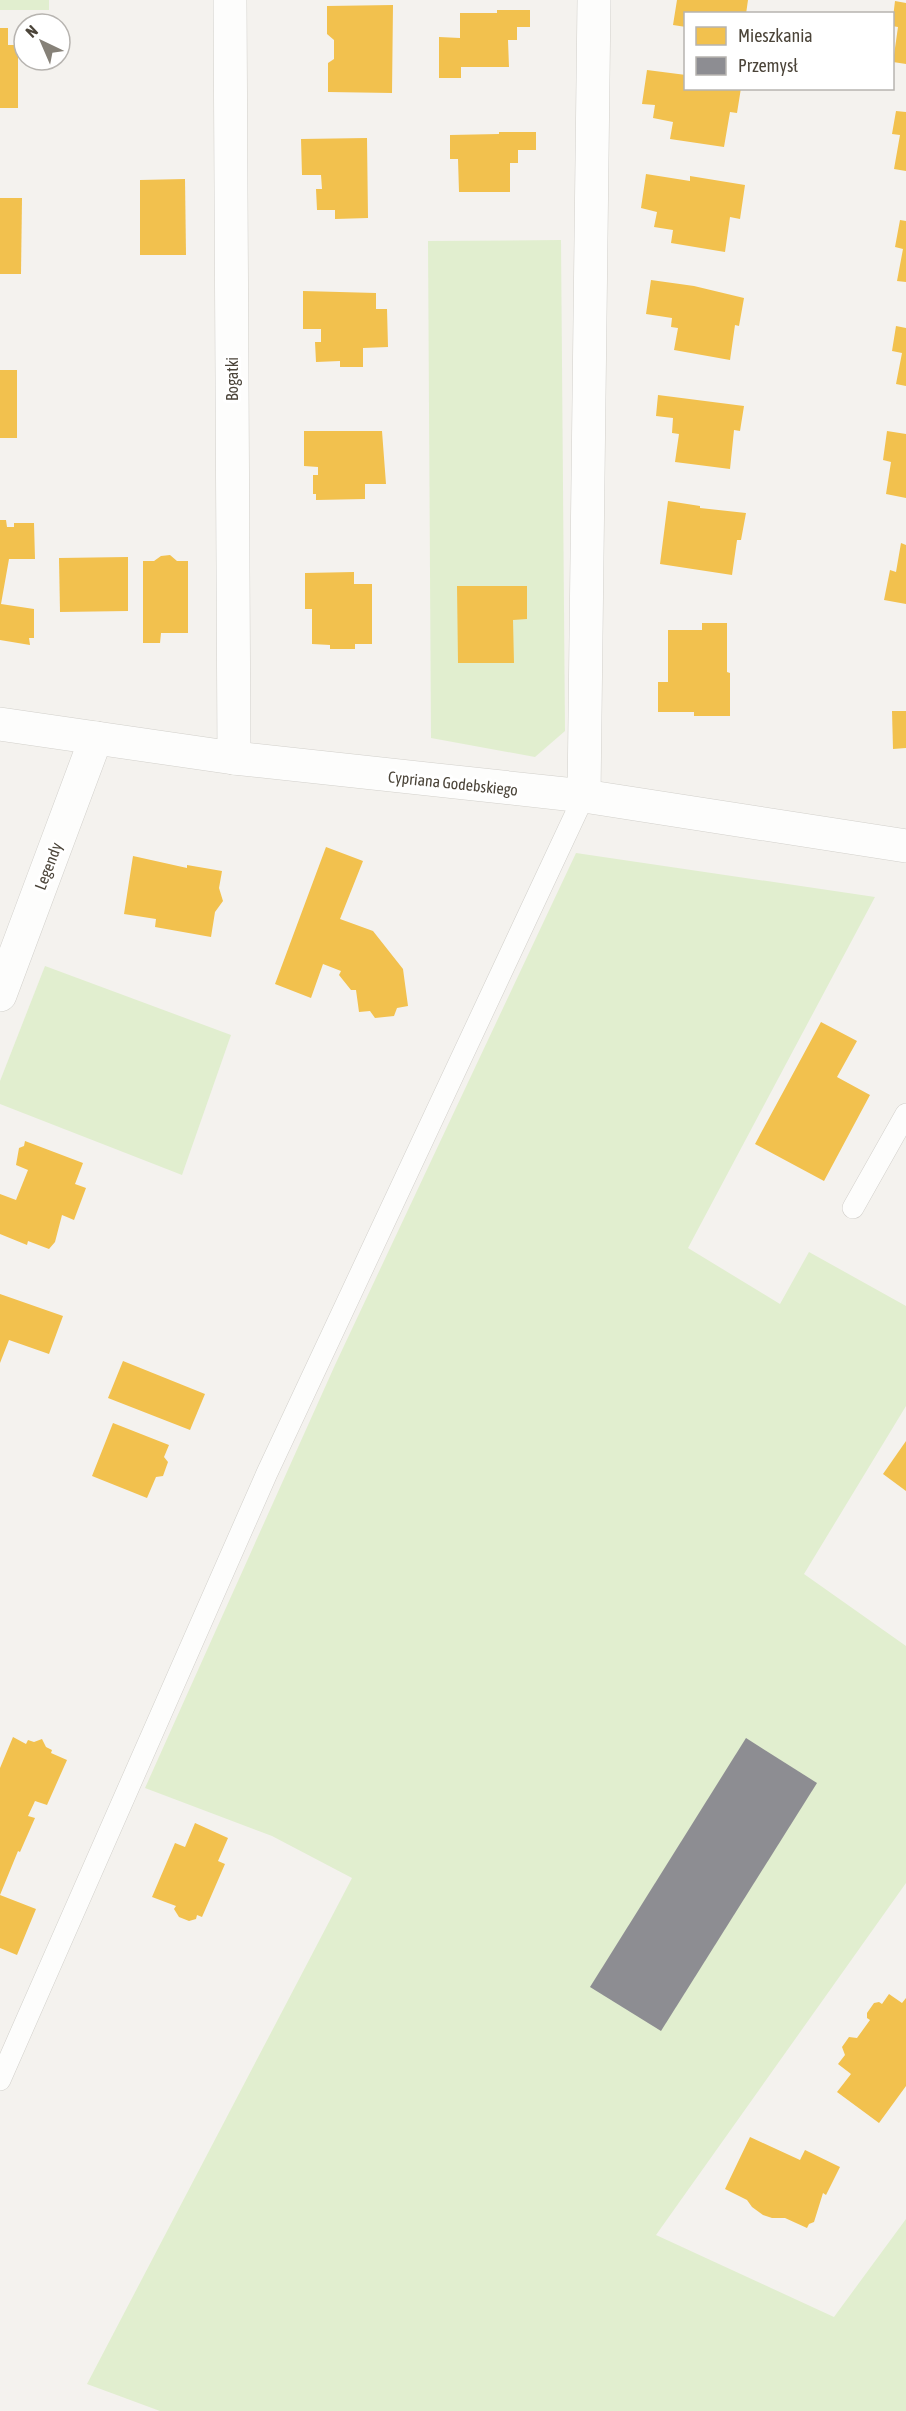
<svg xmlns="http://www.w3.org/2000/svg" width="906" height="2411" font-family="'Asap Condensed',sans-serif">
<rect width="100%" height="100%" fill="#f4f2ee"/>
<!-- green -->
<g fill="#e1eecf">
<rect x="0" y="0" width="49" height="10"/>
<path d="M561 240 565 731 535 757 431 738 428 241Z"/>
<path d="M576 853 875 897 688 1248 780 1304 809 1252 906 1306V1406L804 1574 906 1646V1883L656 2235 834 2317 906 2219V2411H160L87 2384 352 1878 272 1836 145 1788 335 1365Z"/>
<path d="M45 966 231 1035 182 1175 0 1104V1081Z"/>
</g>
<!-- homes -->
<g fill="#f2c14e">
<path d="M677 0H748L746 14H686V27L673 25Z"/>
<path d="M895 1 906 3V64L893 62 898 27 892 26Z"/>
<path d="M393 5 392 93 328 92V63L334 59V40L327 34V6Z"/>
<path d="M497 10H530V27H517V40H508L509 67H461V78H439V37L460 38V13H497Z"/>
<path d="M0 28H8V45H18V108H0Z"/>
<path d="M647 70 686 75V88H741L737 113 730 112 724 147 670 139 673 122 653 118 655 105 642 104Z"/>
<path d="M896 111 906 112V171L894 169 900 135 892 134Z"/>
<path d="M499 132H536V150H518V163H510V192H459L458 159H450V135L499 134Z"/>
<path d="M367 138 368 218 335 219V210H317L316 189H322L321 175H302L301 139Z"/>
<path d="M646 174 690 181V176L745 185 740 219 730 217 725 252 671 243 673 230 654 227 657 212 641 208Z"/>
<path d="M185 179 186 255H140V180Z"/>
<path d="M0 198H22L21 274H0Z"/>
<path d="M900 220 906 221V282L897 281 903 249 895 247Z"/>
<path d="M651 280 694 286 744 298 739 326 735 325 730 360 674 350 678 328 671 327 672 318 646 314Z"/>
<path d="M303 291 376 293V309H387L388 347 363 348V367H340V361L316 362 315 342H321V329H303Z"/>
<path d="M896 326 906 328V386L896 384 902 353 892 351Z"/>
<rect x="0" y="370" width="17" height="68"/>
<path d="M658 395 744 406 740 431 734 430 730 469 675 462 679 434 672 433 673 418 656 416Z"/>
<path d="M304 431H382L386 484H365V499L316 500V494H313V475H318V467L304 466Z"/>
<path d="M887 431 906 434V498L886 494 891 462 883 460Z"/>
<path d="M668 501 700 506V508L746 513 741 540H737L732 575 660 564Z"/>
<path d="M0 520H6L7 527H14V523H34L35 559H9L1 604 34 609V638H29L30 645 0 640Z"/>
<path d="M901 543 906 545V604L884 600 890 570 896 572Z"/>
<path d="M170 555 177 561H188V633H161L160 643H143V561H154L161 556Z"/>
<path d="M128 557V611L60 612 59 558Z"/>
<path d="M354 572V584H372V644H355V649H330V645L312 644V609H305V573Z"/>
<path d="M457 586H527V619L513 620 514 663H458Z"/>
<path d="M702 623H727V672L730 673V716H694V712H658V682H668V630H702Z"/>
<path d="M892 711H906V748L893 749Z"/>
<path d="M326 847 363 861 340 919 373 931 403 969 408 1006 397 1008 394 1016 375 1018 370 1011 359 1012 356 990H351L339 975 341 971 323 964 311 998 275 984Z"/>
<path d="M133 856 187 868V865L222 871 219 888 223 901 215 912 211 937 155 927 156 919 124 914Z"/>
<path d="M821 1022 857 1041 837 1077 870 1095 824 1181 755 1144Z"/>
<path d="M25 1141 83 1163 75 1184 86 1188 74 1220 62 1215 55 1242 49 1249 28 1241 27 1245 0 1234V1194L16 1200 28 1170 16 1165 19 1148 24 1146Z"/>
<path d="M0 1294 63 1316 49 1354 9 1340 0 1363Z"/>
<path d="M123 1361 205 1394 190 1430 108 1398Z"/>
<path d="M113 1423 169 1445 164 1457 168 1462 163 1476 156 1477 147 1498 92 1476Z"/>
<path d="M906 1441V1491L883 1474Z"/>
<path d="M13 1737 26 1744 28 1740 34 1742 42 1739 46 1747 52 1750 51 1753 67 1760 47 1805 35 1801 28 1816 35 1818 20 1852 18 1851 0 1895 36 1909 17 1955 0 1948V1768Z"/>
<path d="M195 1823 228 1838 218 1861 225 1864 202 1917 197 1915 196 1919 189 1921 179 1917 174 1909 176 1906 152 1897 175 1843 185 1847Z"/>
<path d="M889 1994 902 2003 906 1998V2086L879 2123 837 2092 851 2074 838 2064 845 2055 842 2047 849 2037 857 2038 870 2020 867 2018V2013L874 2003 879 2002 882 2004Z"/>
<path d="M750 2137 800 2160 805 2150 840 2167 826 2195 823 2193 814 2222 809 2224 807 2228 785 2218H772L763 2215 752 2207 747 2200 725 2189Z"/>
</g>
<!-- industry -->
<path fill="#8d8d92" d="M746 1738 817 1783 661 2031 590 1987Z"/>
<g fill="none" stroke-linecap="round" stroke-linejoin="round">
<!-- lane casing -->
<g stroke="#d2d0cb" stroke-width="22">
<g id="lane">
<path d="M853 1208 906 1114"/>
<path d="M0 2080 267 1473 584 796"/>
</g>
</g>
<!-- street casing -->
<g stroke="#d2d0cb" stroke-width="34">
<g id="street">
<path d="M230 0 234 758"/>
<path d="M0 724 234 758 584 796 906 846"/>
<path d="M584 796 594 0"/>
<path d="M0 995 96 738"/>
</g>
</g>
<!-- lane -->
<use href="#lane" stroke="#fdfdfc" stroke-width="21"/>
<!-- street -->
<use href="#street" stroke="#fdfdfc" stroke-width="33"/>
</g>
<g text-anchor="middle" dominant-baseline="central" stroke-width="6" stroke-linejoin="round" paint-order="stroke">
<!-- street labels -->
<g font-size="16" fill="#4b4439" stroke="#fff">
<text transform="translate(232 379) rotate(-90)">Bogatki</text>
<text transform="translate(453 783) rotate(6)">Cypriana Godebskiego</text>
<text transform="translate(48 866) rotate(-69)">Legendy</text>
</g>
</g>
<!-- legend -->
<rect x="684" y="12" width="210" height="78" fill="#ffffff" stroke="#b7b4b0" stroke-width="1.5"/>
<rect x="696" y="27" width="30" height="18" fill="#f2c14e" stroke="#b7b4b0" stroke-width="1.5"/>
<text x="738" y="42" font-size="18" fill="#4b4439">Mieszkania</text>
<rect x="696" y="57" width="30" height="18" fill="#8d8d92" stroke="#b7b4b0" stroke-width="1.5"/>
<text x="738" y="72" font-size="18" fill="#4b4439">Przemysł</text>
<!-- north arrow -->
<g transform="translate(42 42) rotate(316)"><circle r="28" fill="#ffffff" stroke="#b7b4b0" stroke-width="1.5"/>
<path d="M0-4.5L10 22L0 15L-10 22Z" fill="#868178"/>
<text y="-9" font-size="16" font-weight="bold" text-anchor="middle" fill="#4b4439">N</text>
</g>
</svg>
